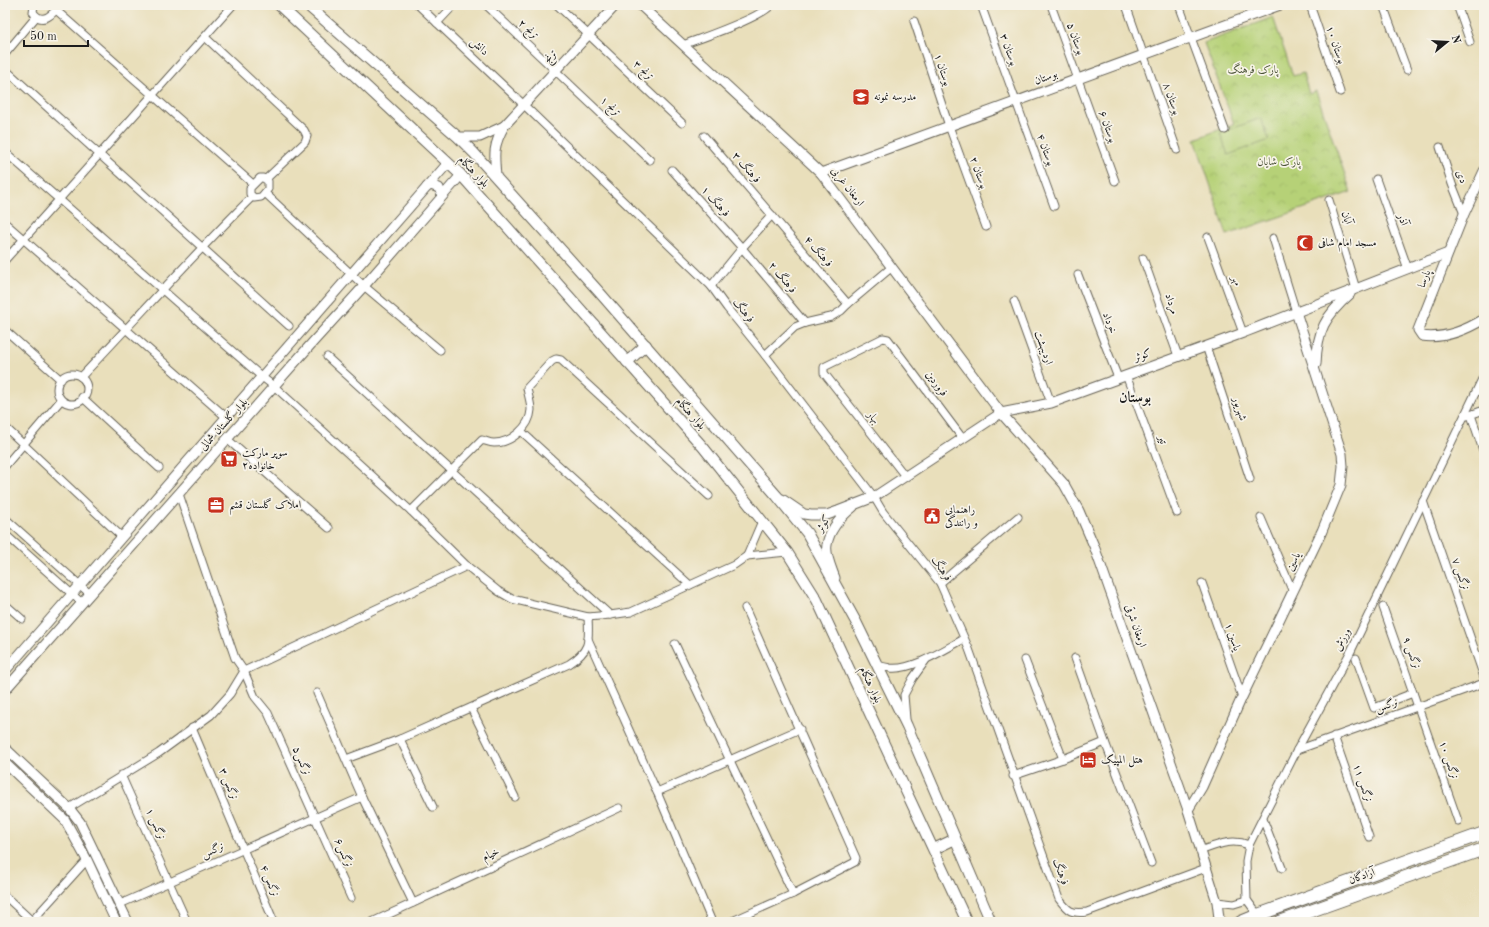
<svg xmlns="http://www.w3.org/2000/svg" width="1489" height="927" font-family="'Old Standard TT',Amiri,serif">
<defs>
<pattern id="park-crowns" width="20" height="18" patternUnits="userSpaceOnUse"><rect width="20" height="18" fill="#b6d177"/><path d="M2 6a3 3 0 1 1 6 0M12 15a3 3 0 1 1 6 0" fill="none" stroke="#9cb366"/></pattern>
</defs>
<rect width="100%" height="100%" fill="#f7f3e8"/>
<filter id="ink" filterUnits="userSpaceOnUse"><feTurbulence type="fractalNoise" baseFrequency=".025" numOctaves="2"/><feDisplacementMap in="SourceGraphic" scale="8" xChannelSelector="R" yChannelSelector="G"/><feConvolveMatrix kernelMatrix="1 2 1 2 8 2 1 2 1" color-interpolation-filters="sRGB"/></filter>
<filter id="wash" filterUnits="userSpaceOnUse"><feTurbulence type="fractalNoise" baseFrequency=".012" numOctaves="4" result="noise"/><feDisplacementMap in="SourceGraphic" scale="16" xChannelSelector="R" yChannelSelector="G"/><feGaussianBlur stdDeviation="0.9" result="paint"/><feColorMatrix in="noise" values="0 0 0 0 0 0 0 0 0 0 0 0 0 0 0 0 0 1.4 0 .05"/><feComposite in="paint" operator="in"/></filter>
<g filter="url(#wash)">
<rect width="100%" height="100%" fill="#e9dfbb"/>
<!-- park -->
<path fill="url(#park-crowns)" stroke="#69764a" d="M1273 17 1293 76 1303 73 1309 94 1316 91 1351 192 1227 235 1195 139 1234 124 1204 43Z"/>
<!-- pitch -->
<path fill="#b6d177" stroke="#69764a" d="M1261 118 1269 140 1228 155 1220 133Z"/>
</g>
<g filter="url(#ink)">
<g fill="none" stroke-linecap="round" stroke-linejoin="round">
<!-- minor casing -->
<g stroke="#646054" stroke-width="9">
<g id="minor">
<path d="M34 5 33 12C42 26 53 14 60 5"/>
<path d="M418 5 524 105 711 286 727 308 765 355 874 497 883 512 940 583 969 649 1059 899C1068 911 1071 914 1087 912L1206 868"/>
<path d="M486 5 650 160"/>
<path d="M557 5 682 123"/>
<path d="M981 5 1054 206"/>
<path d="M1051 5 1115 181"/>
<path d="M1126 5 1177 150"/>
<path d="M1179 5 1225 130"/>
<path d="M1310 5 1340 92"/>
<path d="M1383 5 1407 70"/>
<path d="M1457 5 1470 42"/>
<path d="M56 10 253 184"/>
<path d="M914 21 949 126 986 227"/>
<path d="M437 23 454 5"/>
<path d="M205 37 304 130 307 136 305 142 266 179"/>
<path d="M683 45C701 38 761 18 771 5"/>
<path d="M5 54 36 17"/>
<path d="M5 69 289 326"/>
<path d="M704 136 848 304"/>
<path d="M1440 147 1452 184 1464 214"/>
<path d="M5 152 262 377 275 387 411 511 467 566 498 591 512 599 588 617 610 615 631 612 734 565 747 556 787 552"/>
<path d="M672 170 742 248 805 323"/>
<path d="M260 178H263L268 181V189L261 197 254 198 250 194V188Z"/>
<path d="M1376 179 1408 269"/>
<path d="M265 193 364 286 440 350"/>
<path d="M1329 200 1356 289"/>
<path d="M5 223 226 417"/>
<path d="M1208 237 1243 333"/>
<path d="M1273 238 1296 312"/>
<path d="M1143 258 1178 356"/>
<path d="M5 260 233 5"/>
<path d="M1078 275 1118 378"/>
<path d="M711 286 742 248 772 215"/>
<path d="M1014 301 1051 403"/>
<path d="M5 330 61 380"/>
<path d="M1206 346 1250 479"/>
<path d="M765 355 795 327 805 323 831 317 841 311 848 304 892 267"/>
<path d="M327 357 610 615"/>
<circle cx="72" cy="389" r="15"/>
<path d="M1126 375 1177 513"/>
<path d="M81 377C138 317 193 255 252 197"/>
<path d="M82 397 159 468"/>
<path d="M1471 415 1484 453"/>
<path d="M1467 416 1484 410"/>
<path d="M5 427 122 537"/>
<path d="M521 431 690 585"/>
<path d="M227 439 329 528"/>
<path d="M5 466 61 400"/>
<path d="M905 476 824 373V367L883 338 888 339 963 439"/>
<path d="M179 494 235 658 244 671 255 697 268 713 351 898"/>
<path d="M1423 501 1484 677"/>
<path d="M411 511 482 440C486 441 490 443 494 443 511 443 530 427 531 410 531 403 528 395 527 388L552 361 556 359 561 360 709 496"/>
<path d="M5 518 90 594"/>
<path d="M1261 518 1293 592"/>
<path d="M5 534 82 603"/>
<path d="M747 556 762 521"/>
<path d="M940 583 1018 517"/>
<path d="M1202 583 1242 697"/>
<path d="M5 604 22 619"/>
<path d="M1383 607 1458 821"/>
<path d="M588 639 657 792 712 922"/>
<path d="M675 644 793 894"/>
<path d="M1075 658 1105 742 1151 863"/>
<path d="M1356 658 1374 708 1413 693"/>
<path d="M1025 660 1063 759"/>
<path d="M877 665C881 666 885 667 890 668 912 671 945 649 964 639"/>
<path d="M317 693 362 797 413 903"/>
<path d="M471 708 515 797"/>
<path d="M906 719 904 695 913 678 926 660"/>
<path d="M192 728 274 922"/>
<path d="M1334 736 1369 837"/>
<path d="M400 739 433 807"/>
<path d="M1297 750 1484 683"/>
<path d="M346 759 400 739 569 664C591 650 589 641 588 617"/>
<path d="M121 775 187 922"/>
<path d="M1013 776 1063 759 1105 742"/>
<path d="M657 792 800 729"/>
<path d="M69 808 159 753 211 715 230 694 244 671 467 566"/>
<path d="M1263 819 1282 868"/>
<path d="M1200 851C1217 845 1231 838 1249 845"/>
<path d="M5 896 32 921"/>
<path d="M1217 902 1234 904 1247 900"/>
<path d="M120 904 362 797"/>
<path d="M1258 915 1247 900 1246 861 1249 845 1297 750 1351 651 1484 375"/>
<path d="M31 922 87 860"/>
<path d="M372 922 619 808"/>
<path d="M730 922 793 894 855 862 856 858 745 608"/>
</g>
</g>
<!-- tertiary casing -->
<g stroke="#646054" stroke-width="11">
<g id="tertiary">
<path d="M640 5 821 173 1001 413 1064 484 1079 511 1094 546 1188 810 1217 902 1219 918 1218 922"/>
<path d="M458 137H480L504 126"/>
<path d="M1484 171 1464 214 1418 330 1422 336C1443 339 1466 330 1484 319"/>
<path d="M821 173 1280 5"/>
<path d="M496 176C494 154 493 146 504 126L616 5"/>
<path d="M427 187 431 185 439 188 442 196"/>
<path d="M1316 364C1317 331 1325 316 1350 294"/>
<path d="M782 499 804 514 811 515H827L838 511 874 497 1001 413 1051 403 1243 333 1448 253"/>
<path d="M835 578C832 569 825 555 827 545 829 530 842 516 853 507"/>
<path d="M5 671 448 163"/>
<path d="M5 690 313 342 364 286 461 175"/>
<path d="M5 748 69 808 80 822 128 922"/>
<path d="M5 763 65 820 87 860 116 922"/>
<path d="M1188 810 1202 787 1242 697 1322 531 1341 485 1343 466 1342 454 1296 312"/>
</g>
</g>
<!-- secondary casing -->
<g stroke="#646054" stroke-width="12">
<g id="secondary">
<path d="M279 5 461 175 703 447 787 552 817 600 967 922"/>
<path d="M307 5 458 137 474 153 600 293 777 496 807 533 856 622 907 726 991 922"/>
<path d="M627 362 646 345"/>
<path d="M934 849 955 839"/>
</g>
</g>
<!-- primary casing -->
<g stroke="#646054" stroke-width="14">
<g id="primary">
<path d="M1241 922 1258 915 1484 833"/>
<path d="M1280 922 1484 849"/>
</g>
</g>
<!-- minor -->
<use href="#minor" stroke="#fff" stroke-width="7"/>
<!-- tertiary -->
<use href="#tertiary" stroke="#fff" stroke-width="9"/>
<!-- secondary -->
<use href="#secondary" stroke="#fff" stroke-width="10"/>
<!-- primary -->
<use href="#primary" stroke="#fff" stroke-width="12"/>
</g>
</g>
<!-- icons -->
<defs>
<g id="school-square" transform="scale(0.9)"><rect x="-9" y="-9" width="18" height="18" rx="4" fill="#c8321e" stroke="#f7f3e8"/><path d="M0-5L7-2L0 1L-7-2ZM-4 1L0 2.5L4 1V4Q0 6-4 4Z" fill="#fff"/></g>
<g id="mosque-square" transform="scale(0.9)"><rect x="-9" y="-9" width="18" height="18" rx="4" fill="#c8321e" stroke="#f7f3e8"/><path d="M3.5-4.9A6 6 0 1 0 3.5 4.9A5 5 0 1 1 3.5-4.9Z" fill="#fff"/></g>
<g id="supermarket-square" transform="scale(0.9)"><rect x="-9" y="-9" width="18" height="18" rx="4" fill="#c8321e" stroke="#f7f3e8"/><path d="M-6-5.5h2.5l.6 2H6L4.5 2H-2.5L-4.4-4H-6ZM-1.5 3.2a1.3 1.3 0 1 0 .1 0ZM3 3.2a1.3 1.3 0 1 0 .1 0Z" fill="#fff"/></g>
<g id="office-square" transform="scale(0.9)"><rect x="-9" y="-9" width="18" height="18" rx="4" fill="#c8321e" stroke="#f7f3e8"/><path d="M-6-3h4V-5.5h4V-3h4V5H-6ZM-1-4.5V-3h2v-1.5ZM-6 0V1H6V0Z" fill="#fff"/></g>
<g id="civic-square" transform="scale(0.9)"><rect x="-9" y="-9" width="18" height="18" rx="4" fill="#c8321e" stroke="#f7f3e8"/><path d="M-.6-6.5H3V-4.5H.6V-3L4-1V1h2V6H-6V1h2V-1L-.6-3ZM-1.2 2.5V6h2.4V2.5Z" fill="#fff"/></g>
<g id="hotel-square" transform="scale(0.9)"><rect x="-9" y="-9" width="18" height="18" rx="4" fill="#c8321e" stroke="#f7f3e8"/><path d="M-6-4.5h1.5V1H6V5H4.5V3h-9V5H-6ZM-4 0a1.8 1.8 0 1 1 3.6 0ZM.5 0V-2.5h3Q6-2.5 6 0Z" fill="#fff"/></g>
</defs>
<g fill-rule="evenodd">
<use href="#school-square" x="861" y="97"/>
<use href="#mosque-square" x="1305" y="243"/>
<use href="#supermarket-square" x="229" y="459"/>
<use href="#office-square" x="216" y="505"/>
<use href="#civic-square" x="932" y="516"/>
<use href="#hotel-square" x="1088" y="760"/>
</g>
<g text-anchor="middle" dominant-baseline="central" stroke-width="3.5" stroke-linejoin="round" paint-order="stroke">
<!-- street labels -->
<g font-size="11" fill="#1c1c1c" stroke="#f7f3e8">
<text transform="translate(528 30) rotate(43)">ترنج ۲</text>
<text transform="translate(1075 39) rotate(70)">بوستان ۵</text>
<text transform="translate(1335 45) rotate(71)">بوستان ۱۰</text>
<text transform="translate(479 47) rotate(43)">دانش</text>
<text transform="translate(1008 50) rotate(70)">بوستان ۳</text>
<text transform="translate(551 57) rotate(-47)">ترنج</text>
<text transform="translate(942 70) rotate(72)">بوستان ۱</text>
<text transform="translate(643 71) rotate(43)">ترنج ۳</text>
<text transform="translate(1046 78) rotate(-20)">بوستان</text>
<text transform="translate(1171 99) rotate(70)">بوستان ۸</text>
<text transform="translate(610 107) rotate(43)">ترنج ۱</text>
<text transform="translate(1107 127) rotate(70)">بوستان ۶</text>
<text transform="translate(1045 150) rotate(70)">بوستان ۴</text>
<text transform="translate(746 168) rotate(49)">فرهنگ ۳</text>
<text transform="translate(473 172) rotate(46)">بلوار هنگام</text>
<text transform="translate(978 173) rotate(70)">بوستان ۲</text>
<text transform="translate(1461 177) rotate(70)">دی</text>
<text transform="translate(847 187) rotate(52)">ارمغان غربی</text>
<text transform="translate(715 202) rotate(48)">فرهنگ ۱</text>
<text transform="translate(1346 218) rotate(73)">آبان</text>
<text transform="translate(1402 220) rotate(71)">آذر</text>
<text transform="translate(818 252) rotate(49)">فرهنگ ۴</text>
<text transform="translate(782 278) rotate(50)">فرهنگ ۲</text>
<text transform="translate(1425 279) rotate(-69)">پارسا</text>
<text transform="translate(1236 281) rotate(70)">مهر</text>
<text transform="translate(1171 304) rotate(71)">مرداد</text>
<text transform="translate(743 311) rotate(51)">فرهنگ</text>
<text transform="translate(1109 323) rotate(69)">خرداد</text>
<text transform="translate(1043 348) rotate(70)">اردیبهشت</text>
<text transform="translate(1143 356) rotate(-20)">کوثر</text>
<text transform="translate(936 384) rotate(53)">فروردین</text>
<text transform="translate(1239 409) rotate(72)">شهریور</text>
<text transform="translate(690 414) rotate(48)">بلوار هنگام</text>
<text transform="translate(873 418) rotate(52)">بهار</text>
<text transform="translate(224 425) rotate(-48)">بلوار گلستان شمالی</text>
<text transform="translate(1162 440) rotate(70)">تیر</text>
<text transform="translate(824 524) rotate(-60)">کوثر</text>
<text transform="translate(1294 562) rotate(-65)">یاسین</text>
<text transform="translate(941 569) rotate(55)">فرهنگ</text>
<text transform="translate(1460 574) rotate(71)">نرگس ۷</text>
<text transform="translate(1135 626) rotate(71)">ارمغان شرقی</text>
<text transform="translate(1232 637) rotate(71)">یاسین ۱</text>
<text transform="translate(1343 640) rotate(-63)">ورزش</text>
<text transform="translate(1411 653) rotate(70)">نرگس ۹</text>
<text transform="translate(870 685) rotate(65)">بلوار هنگام</text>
<text transform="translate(1387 706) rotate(-20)">نرگس</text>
<text transform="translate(1448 760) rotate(71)">نرگس ۱۰</text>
<text transform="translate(301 761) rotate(66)">نرگس۵</text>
<text transform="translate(1362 783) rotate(71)">نرگس ۱۱</text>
<text transform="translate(228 784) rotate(67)">نرگس ۳</text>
<text transform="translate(155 824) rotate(66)">نرگس ۱</text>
<text transform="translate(213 851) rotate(-24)">نرگس</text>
<text transform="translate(343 853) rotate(66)">نرگس۶</text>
<text transform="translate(491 855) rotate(-25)">خیام</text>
<text transform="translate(1060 872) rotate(70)">فرهنگ</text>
<text transform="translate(1362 877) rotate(-20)">آزادگان</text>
<text transform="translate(269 881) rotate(67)">نرگس ۴</text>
</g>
<!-- park labels -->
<g font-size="11" fill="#4a5237" stroke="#f7f3e8">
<text x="1253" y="70">پارک فرهنگ</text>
<text x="1279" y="162">پارک شایان</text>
</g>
<!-- poi labels -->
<g font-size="11" fill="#1c1c1c" stroke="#f7f3e8" text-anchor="start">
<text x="874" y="97">مدرسه نمونه</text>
<text x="1318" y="243">مسجد امام شافی</text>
<text x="242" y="453">سوپر ماركت<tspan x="242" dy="13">خانواده٢</tspan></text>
<text x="229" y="505">املاک گلستان قشم</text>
<text x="945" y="510">راهنمایی<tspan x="945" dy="13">و رانندگی</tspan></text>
<text x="1101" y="760">هتل المپیک</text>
</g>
<!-- district labels -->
<g font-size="15" font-weight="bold" fill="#1c1c1c" stroke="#f7f3e8">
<text x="1135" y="398">بوستان</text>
</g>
</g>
<!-- margin -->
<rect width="1489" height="927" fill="none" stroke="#f7f3e8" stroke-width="20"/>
<!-- north arrow -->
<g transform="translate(1447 42) rotate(72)" stroke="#f7f3e8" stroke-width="3" paint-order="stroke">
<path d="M0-3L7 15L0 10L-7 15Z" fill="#1c1c1c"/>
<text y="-6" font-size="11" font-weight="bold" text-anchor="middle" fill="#1c1c1c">N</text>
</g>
<!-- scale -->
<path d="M24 40v6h64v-6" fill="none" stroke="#1c1c1c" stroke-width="2"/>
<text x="30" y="40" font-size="12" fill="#1c1c1c" stroke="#f7f3e8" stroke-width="3" paint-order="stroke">50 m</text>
</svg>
